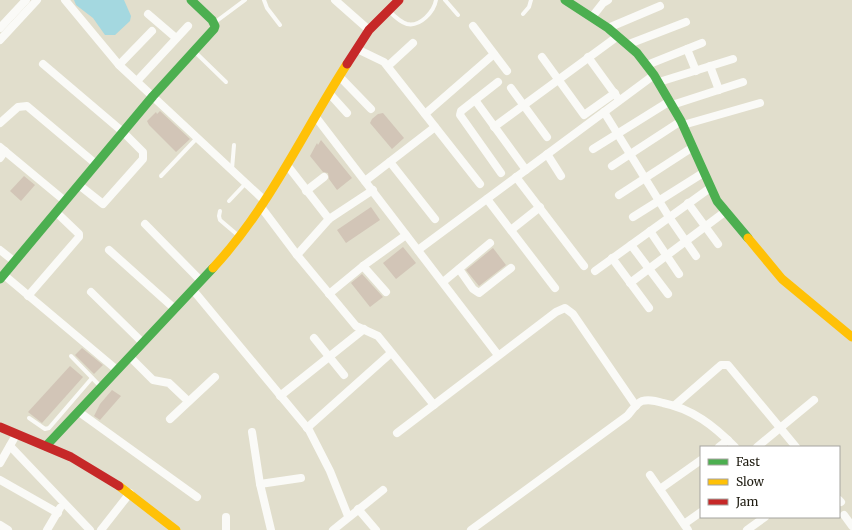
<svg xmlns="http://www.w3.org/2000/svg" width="852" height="530" font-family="Merriweather,serif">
<rect width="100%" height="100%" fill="#e1decc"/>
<!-- water -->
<path fill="#a4d8e0" d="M74 0H124L131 16 130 21 115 35H105L93 18 76 5Z"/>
<!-- building -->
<g fill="#d2c5b7">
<path d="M160 111 190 139 176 152 149 125 147 121 156 112 157 114Z"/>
<path d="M383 113 404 138 392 149 370 123 372 119 378 114Z"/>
<path d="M321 140 352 178 337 190 329 179 328 173 323 172 310 156 317 143 318 145Z"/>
<path d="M24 176 35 185 21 201 10 191Z"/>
<path d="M371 207 380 220 346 243 337 230Z"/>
<path d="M403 247 416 263 396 279 383 263Z"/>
<path d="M493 248 506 265 479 286 466 270Z"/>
<path d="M362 274 383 297 370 307 351 283Z"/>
<path d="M82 348 103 365 94 374 75 355Z"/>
<path d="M70 366 83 377 42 423 28 412Z"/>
<path d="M112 390 121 396 100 420 94 416 100 404Z"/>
</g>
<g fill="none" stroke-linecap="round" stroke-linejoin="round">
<!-- lane -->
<g stroke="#fafaf7" stroke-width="4">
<path d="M264 0 267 8 280 25"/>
<path d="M445 0 458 15"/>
<path d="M389 11C394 16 400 22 407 24 420 27 434 12 436 0"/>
<path d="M523 14 529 7 531 0"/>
<path d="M214 23 245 0"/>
<path d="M194 51 226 82"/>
<path d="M232 169 234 145"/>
<path d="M161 176 197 138"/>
<path d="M229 201 246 183"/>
<path d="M220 211 219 216 220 220 240 237"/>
<path d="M71 356 101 387"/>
<path d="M29 418 45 429 49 428 92 378"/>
</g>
<!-- street -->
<g stroke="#fafaf7" stroke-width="8">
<path d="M65 0 119 65 265 201"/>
<path d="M335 0 369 30"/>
<path d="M148 14 176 38"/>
<path d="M592 17 603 3 608 0"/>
<path d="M473 26 507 71"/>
<path d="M0 28 26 0"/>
<path d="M608 28 660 6"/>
<path d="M0 40 37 0"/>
<path d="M629 44 686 22"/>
<path d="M357 49 384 62 480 184"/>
<path d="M687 49 696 71"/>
<path d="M542 57 584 115 615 93"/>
<path d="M588 57 617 97"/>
<path d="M43 64 123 132 143 152V159L103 204 79 185"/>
<path d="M119 65 152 31"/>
<path d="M647 65 702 43"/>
<path d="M388 66 413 43"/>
<path d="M710 66 719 90"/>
<path d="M339 76 371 109"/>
<path d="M137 81 188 26"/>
<path d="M498 82 461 111 460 115 501 173"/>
<path d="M659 82 733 59"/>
<path d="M511 88 547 137"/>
<path d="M329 93 347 113"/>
<path d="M475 100 526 170"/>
<path d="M672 105 743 82"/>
<path d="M604 112 669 217 696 256"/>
<path d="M425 114 494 54"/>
<path d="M315 116 498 355"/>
<path d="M0 123 18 107 27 106 96 164"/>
<path d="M683 125 760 103"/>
<path d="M494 127 618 36"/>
<path d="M0 147 65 201"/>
<path d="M593 149 670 101"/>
<path d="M547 154 561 176"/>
<path d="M0 158 5 151"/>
<path d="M390 162 435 219"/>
<path d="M287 165 329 219"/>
<path d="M612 166 681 121"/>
<path d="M516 177 584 266"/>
<path d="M365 181 435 127"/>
<path d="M306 191 324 177"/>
<path d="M619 195 693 147"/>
<path d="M487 199 555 288"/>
<path d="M688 203 718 244"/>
<path d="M261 207 297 255 356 326 378 336 434 405"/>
<path d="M633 217 703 173"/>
<path d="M145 224 201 281"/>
<path d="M511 230 540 207"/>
<path d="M650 231 679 274"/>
<path d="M631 245 668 294"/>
<path d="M0 250 15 262"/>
<path d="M109 250 175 309"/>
<path d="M418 250 654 75"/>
<path d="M297 255 329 219 373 190"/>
<path d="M612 258 649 308"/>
<path d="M363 266 386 292"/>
<path d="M459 269 473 289 479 293 511 268"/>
<path d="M595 271 710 188"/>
<path d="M4 275 117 370"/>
<path d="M443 282 490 243"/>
<path d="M630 283 726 211"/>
<path d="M193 290 309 430 330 471 348 516"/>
<path d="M91 292 143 343"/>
<path d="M329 294 363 266 406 235"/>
<path d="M28 296 79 237V234L56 212"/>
<path d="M314 338 344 375"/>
<path d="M130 357 153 380 169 383 188 401"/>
<path d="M280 396 364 329"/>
<path d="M675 405 721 365H728L796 447"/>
<path d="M79 412 197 497"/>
<path d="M170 419 215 377"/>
<path d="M307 428 391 353"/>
<path d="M252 432 260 484 271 530"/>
<path d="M397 433 556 312 565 308 573 314 636 406"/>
<path d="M10 446 90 530"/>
<path d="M719 447 728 440"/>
<path d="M757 447 814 400"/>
<path d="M0 463 16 435"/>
<path d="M650 475 688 530"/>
<path d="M0 480 58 513"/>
<path d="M260 484 301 478"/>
<path d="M660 489 701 460"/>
<path d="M839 500 841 502"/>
<path d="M358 509 376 530"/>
<path d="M844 515 852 526"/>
<path d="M684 524 701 512"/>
<path d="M0 525 8 530"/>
<path d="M47 530 60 508"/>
<path d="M101 530 130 493"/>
<path d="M226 530V517"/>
<path d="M333 530 383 490"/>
<path d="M471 530 627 416C631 412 636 403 642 401 649 399 657 401 663 403 693 409 714 426 735 447"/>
<path d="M747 530 765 517"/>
</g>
<!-- fast -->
<g stroke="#4caf50" stroke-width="9">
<path d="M565 0 608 28 637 53 654 75 681 121 717 201 748 238"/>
<path d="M0 279 153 96 214 29 215 26 212 20 191 0"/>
<path d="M46 446 213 268"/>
</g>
<!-- slow -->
<g stroke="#ffc107" stroke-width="9">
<path d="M748 238 782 279 852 337"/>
<path d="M213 268C269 208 303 132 347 64"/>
<path d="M119 486 176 530"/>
</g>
<!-- jam -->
<g stroke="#c62828" stroke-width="9">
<path d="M347 64 369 30 399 0"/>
<path d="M0 427 71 457 119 486"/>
</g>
</g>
<!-- legend -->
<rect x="700" y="446" width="140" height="72" fill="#ffffff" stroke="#a5a49f"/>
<rect x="708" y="459" width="20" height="6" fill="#4caf50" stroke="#a5a49f"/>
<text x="736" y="466" font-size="12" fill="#1e1b10">Fast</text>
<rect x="708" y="479" width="20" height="6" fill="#ffc107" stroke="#a5a49f"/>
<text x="736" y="486" font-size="12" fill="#1e1b10">Slow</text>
<rect x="708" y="499" width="20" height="6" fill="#c62828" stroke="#a5a49f"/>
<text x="736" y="506" font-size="12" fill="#1e1b10">Jam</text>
</svg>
